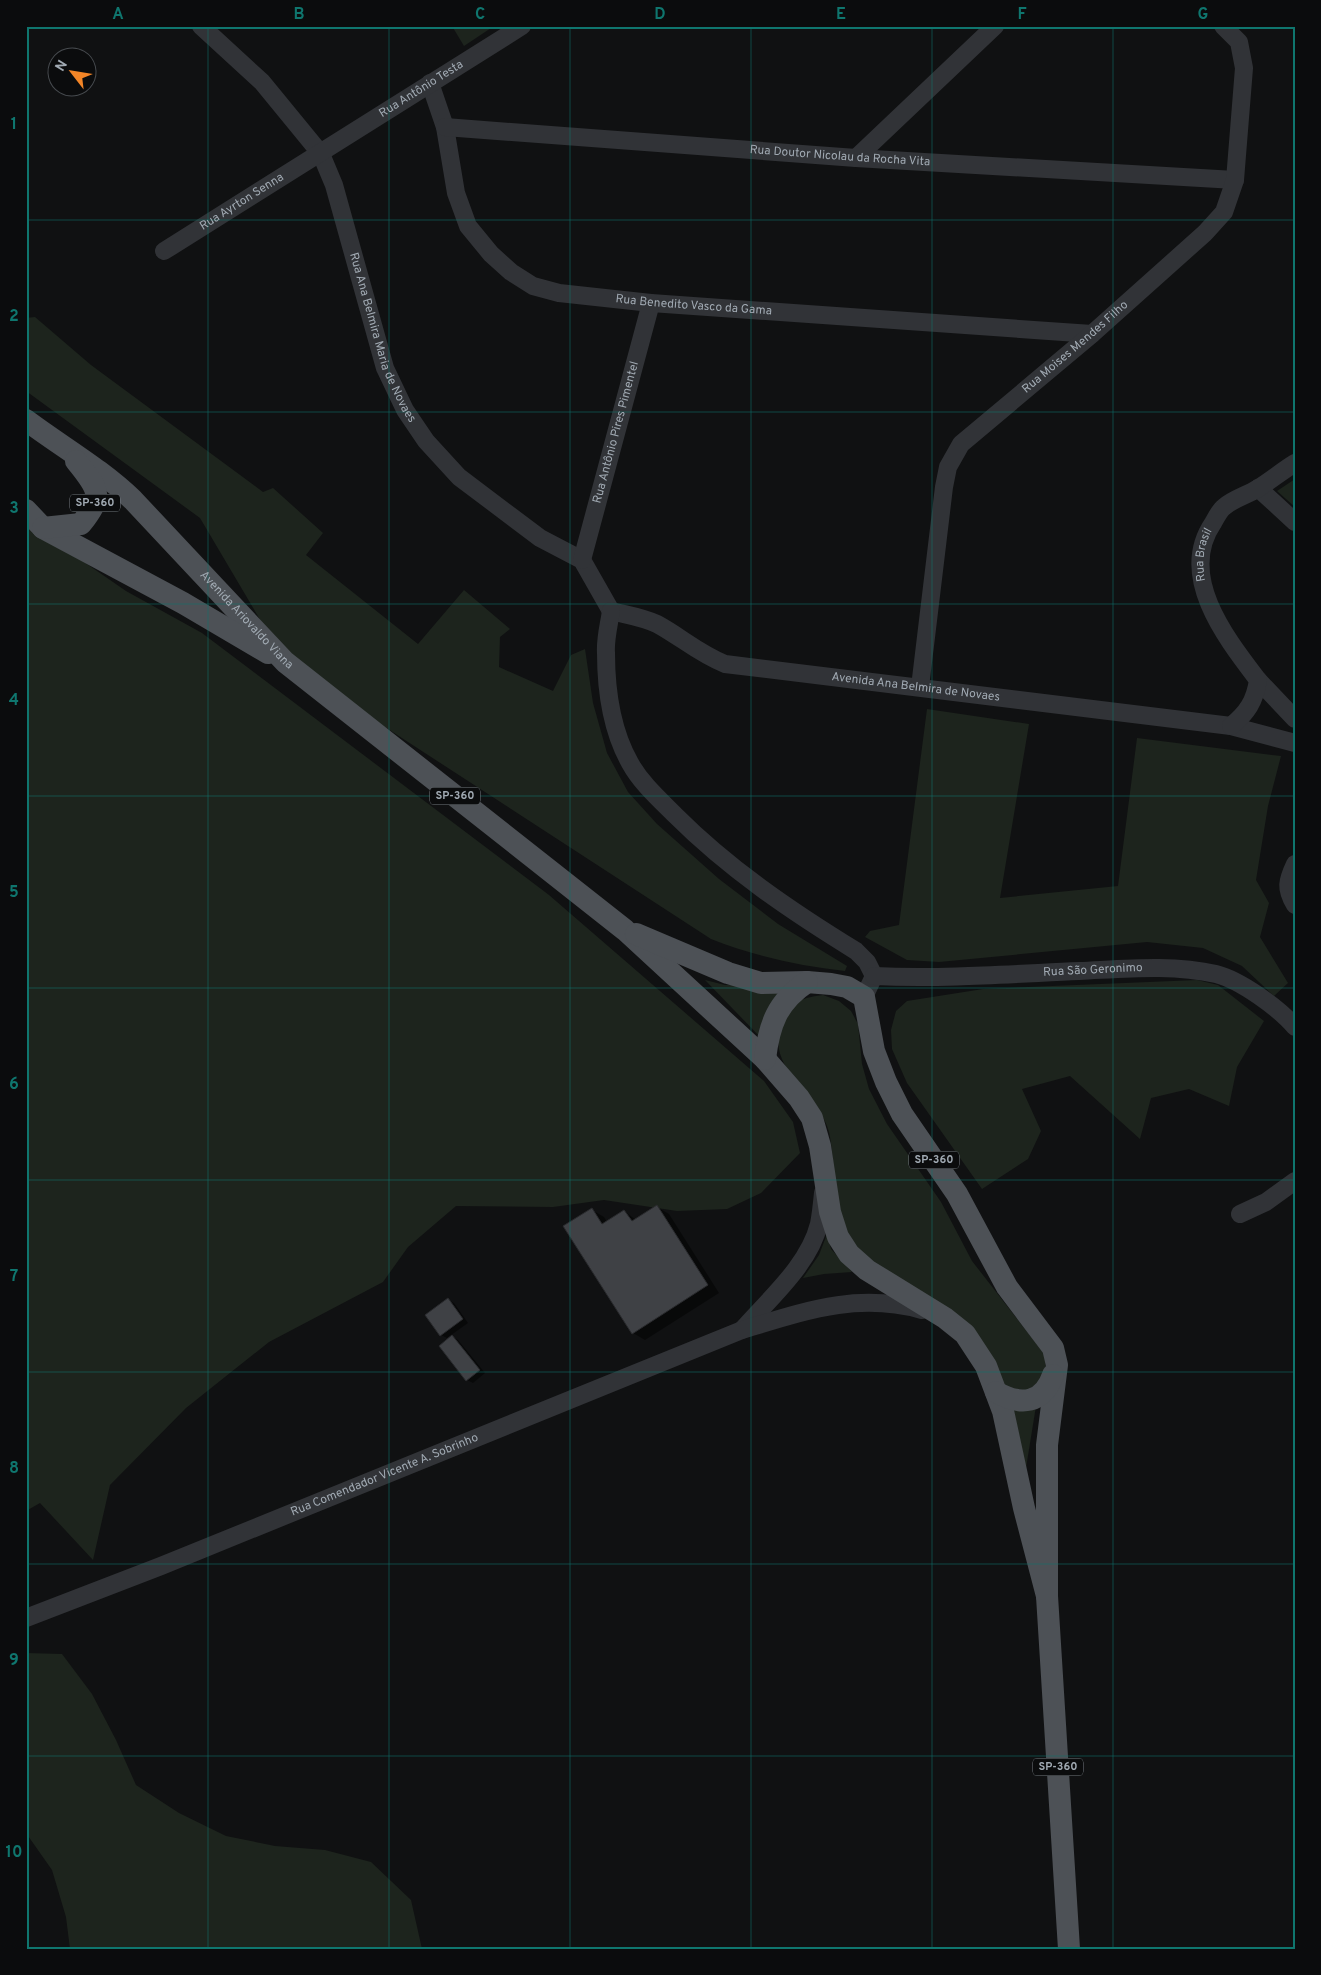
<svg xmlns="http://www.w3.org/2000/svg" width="1321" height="1975" font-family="Overpass,sans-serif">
<rect width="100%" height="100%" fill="#101112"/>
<!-- green -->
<g fill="#1d241d">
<path d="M452 26H494L464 46Z"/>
<path d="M35 317 91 365 263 492 273 488 323 533 306 555 418 644 464 590 510 629 500 637 499 667 553 691 571 655 585 649 593 703 607 753 628 792 657 824 719 879 778 924 847 966 845 971C799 966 754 956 711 939L285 662 200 518 26 391V318Z"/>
<path d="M1295 479V507L1277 491Z"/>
<path d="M26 522 126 591 202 633 549 895 764 1081 793 1122 800 1153 761 1193 727 1209 677 1211 604 1200 553 1207 456 1206 408 1247 383 1282 269 1342 186 1408 110 1485 93 1560 40 1503 26 1511Z"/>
<path d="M927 709 1029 724 1000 898 1118 886 1137 738 1281 756 1268 806 1256 880 1269 903 1260 937 1288 983 1274 996 1242 966 1203 948 1147 942 939 962 907 960 865 937 870 931 899 925Z"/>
<path d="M705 980 725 985 761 983 785 988 761 1038Z"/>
<path d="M1197 980 1218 985 1264 1021 1237 1067 1229 1106 1189 1089 1151 1098 1140 1139 1070 1076 1022 1089 1041 1131 1028 1159 982 1189 907 1083 892 1049 891 1030 896 1011 907 1001 983 989Z"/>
<path d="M823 995 839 1001 851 1011 858 1024 862 1064 869 1089 887 1124 941 1202 972 1261 1043 1352C1050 1372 1043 1377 1030 1391L1008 1388C976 1359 945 1330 913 1300 893 1282 871 1264 853 1242 832 1216 836 1164 829 1132 818 1089 757 1066 786 1016 796 999 803 998 823 995Z"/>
<path d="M827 1234 831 1249 852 1272 824 1274 803 1278 819 1255Z"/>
<path d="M1036 1406 1026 1468 1013 1408Z"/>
<path d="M26 1653 62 1654 92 1694 116 1740 136 1785 179 1813 226 1836 275 1846 325 1850 371 1862 411 1900 422 1949H70L66 1917 52 1870 26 1833Z"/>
</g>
<!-- shadow -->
<g fill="#0007">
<path d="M657 1207 669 1214 719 1293 645 1340 633 1333 592 1210 604 1217 607 1222 624 1211 636 1220Z"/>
<path d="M448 1300 454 1303 468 1323 447 1338 441 1335Z"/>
<path d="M453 1337 458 1340 485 1373 473 1383 467 1380Z"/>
</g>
<!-- building -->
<g fill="#3f4145" stroke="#2a2b2e">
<path d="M657 1205 708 1285 632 1334 563 1226 592 1208 602 1224 624 1210 632 1221Z"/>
<path d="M448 1298 463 1319 440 1336 425 1315Z"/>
<path d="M452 1335 480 1370 466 1381 439 1346Z"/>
</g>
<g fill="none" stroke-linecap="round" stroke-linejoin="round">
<!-- minor -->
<g stroke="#313337" stroke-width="18">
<path id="s1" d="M201 26 262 82 321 154 334 185 385 368 405 410 426 441 459 477 540 538 582 560 611 611"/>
<path id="s2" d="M430 83 445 127 456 193 468 226 491 254 511 272 533 286 559 293 651 303 1092 334"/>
<path id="s3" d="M445 127 856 158 1235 180"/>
<path d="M856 158 995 26"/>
<path id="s4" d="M164 251 522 26"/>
<path d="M1258 488 1295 522"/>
<path id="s5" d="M582 560 651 303"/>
<path id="s6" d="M611 611C627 615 642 617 657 624 681 637 698 653 725 664L1231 726 1295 743"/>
<path d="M611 611C609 625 605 639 606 653 606 689 612 731 630 763 641 783 659 799 675 815 729 869 791 911 856 951L867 962 874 976 864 997"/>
<path d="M1258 680 1295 719"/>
<path id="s7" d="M920 687 944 487 948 467 961 444 1092 334 1205 233 1224 212 1235 180 1244 68 1239 42 1223 26"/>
<path id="s8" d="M1231 726C1247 713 1255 701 1258 680 1226 638 1177 576 1213 523 1216 518 1219 511 1224 507 1233 499 1247 495 1257 489 1270 481 1282 471 1295 463"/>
<path d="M1295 864C1287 881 1285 888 1295 905"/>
<path id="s9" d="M874 976C943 979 1011 974 1079 971 1124 969 1172 964 1216 974 1240 980 1279 1008 1295 1027"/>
<path d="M1240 1214 1266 1202 1295 1181"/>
<path d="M742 1330C769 1299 809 1265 819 1224 821 1214 822 1203 823 1193"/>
<path id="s10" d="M26 1618 161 1566 742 1330C805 1311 857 1292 922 1310"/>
</g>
<!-- major -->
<g stroke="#4d5156" stroke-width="22">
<path id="s11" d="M26 420C62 447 101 469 133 500L285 662 625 930 765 1059 799 1098 812 1118 820 1146 830 1212 838 1237 849 1254 867 1270 945 1318 965 1334 986 1366 1003 1411 1024 1508 1047 1596"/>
<path d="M26 510 43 528 183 603 268 653"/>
<path d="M43 528 81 524C105 494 98 489 76 461"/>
<path d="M636 934 728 973 761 983 807 982 831 984 847 987 864 997 874 1051 886 1082 902 1114 957 1194 1007 1287 1053 1348 1057 1365 1047 1445V1596L1069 1949"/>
<path d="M765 1059C769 1025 777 1002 807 982"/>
<path d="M996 1392C1021 1406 1043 1404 1053 1375"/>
</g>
</g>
<!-- grid -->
<path fill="none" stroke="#0f766e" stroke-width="1" stroke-opacity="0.55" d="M208 26V1949M389 26V1949M570 26V1949M751 26V1949M932 26V1949M1113 26V1949M26 220H1295M26 412H1295M26 604H1295M26 796H1295M26 988H1295M26 1180H1295M26 1372H1295M26 1564H1295M26 1756H1295"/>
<g text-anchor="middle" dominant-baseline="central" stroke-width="5" stroke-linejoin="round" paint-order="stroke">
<!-- shield labels -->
<g fill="#0b0c0d" stroke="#747b81" stroke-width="1">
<rect x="70" y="494.5" width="50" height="17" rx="4"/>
<rect x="430" y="787.5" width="50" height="17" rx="4"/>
<rect x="909" y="1151.5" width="50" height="17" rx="4"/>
<rect x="1033" y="1758.5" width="50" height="17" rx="4"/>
</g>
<g font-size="11" font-weight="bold" fill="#a1aab3">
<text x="95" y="503">SP-360</text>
<text x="455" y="796">SP-360</text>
<text x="934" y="1160">SP-360</text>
<text x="1058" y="1767">SP-360</text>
</g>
<!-- street labels -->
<g font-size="12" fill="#a1aab3" stroke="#0b0c0d">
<text stroke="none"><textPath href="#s4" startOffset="304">Rua Antônio Testa</textPath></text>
<text stroke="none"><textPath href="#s3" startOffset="396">Rua Doutor Nicolau da Rocha Vita</textPath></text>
<text stroke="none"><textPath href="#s4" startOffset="92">Rua Ayrton Senna</textPath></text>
<text stroke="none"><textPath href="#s2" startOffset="400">Rua Benedito Vasco da Gama</textPath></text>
<text stroke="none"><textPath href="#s1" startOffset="370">Rua Ana Belmira Maria de Novaes</textPath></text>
<text stroke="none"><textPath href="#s7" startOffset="398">Rua Moises Mendes Filho</textPath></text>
<text stroke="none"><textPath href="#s5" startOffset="132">Rua Antônio Pires Pimentel</textPath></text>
<text stroke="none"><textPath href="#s8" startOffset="196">Rua Brasil</textPath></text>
<text stroke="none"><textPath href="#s11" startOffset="299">Avenida Ariovaldo Viana</textPath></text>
<text stroke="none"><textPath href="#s6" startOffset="319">Avenida Ana Belmira de Novaes</textPath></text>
<text stroke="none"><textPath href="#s9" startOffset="219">Rua São Geronimo</textPath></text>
<text stroke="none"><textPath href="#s10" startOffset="386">Rua Comendador Vicente A. Sobrinho</textPath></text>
</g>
</g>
<!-- border -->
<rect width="1321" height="1975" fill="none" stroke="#0b0c0d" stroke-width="55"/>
<!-- north arrow -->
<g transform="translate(72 72) rotate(301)"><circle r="24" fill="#0b0c0d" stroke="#474b4f"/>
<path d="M0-4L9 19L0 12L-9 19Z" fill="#f38527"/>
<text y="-8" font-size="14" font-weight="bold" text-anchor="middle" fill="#a1aab3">N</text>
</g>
<rect x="28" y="28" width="1266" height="1920" fill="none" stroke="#0f766e" stroke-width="2"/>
<g font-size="16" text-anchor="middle" font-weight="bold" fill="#0f766e">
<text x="118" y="19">A</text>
<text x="299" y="19">B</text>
<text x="480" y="19">C</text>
<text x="660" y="19">D</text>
<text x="841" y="19">E</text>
<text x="1022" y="19">F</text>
<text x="1203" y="19">G</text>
<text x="14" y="129">1</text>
<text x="14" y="321">2</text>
<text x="14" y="513">3</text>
<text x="14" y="705">4</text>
<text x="14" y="897">5</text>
<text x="14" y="1089">6</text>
<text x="14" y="1281">7</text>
<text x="14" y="1473">8</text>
<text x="14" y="1665">9</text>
<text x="14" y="1857">10</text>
</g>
</svg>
